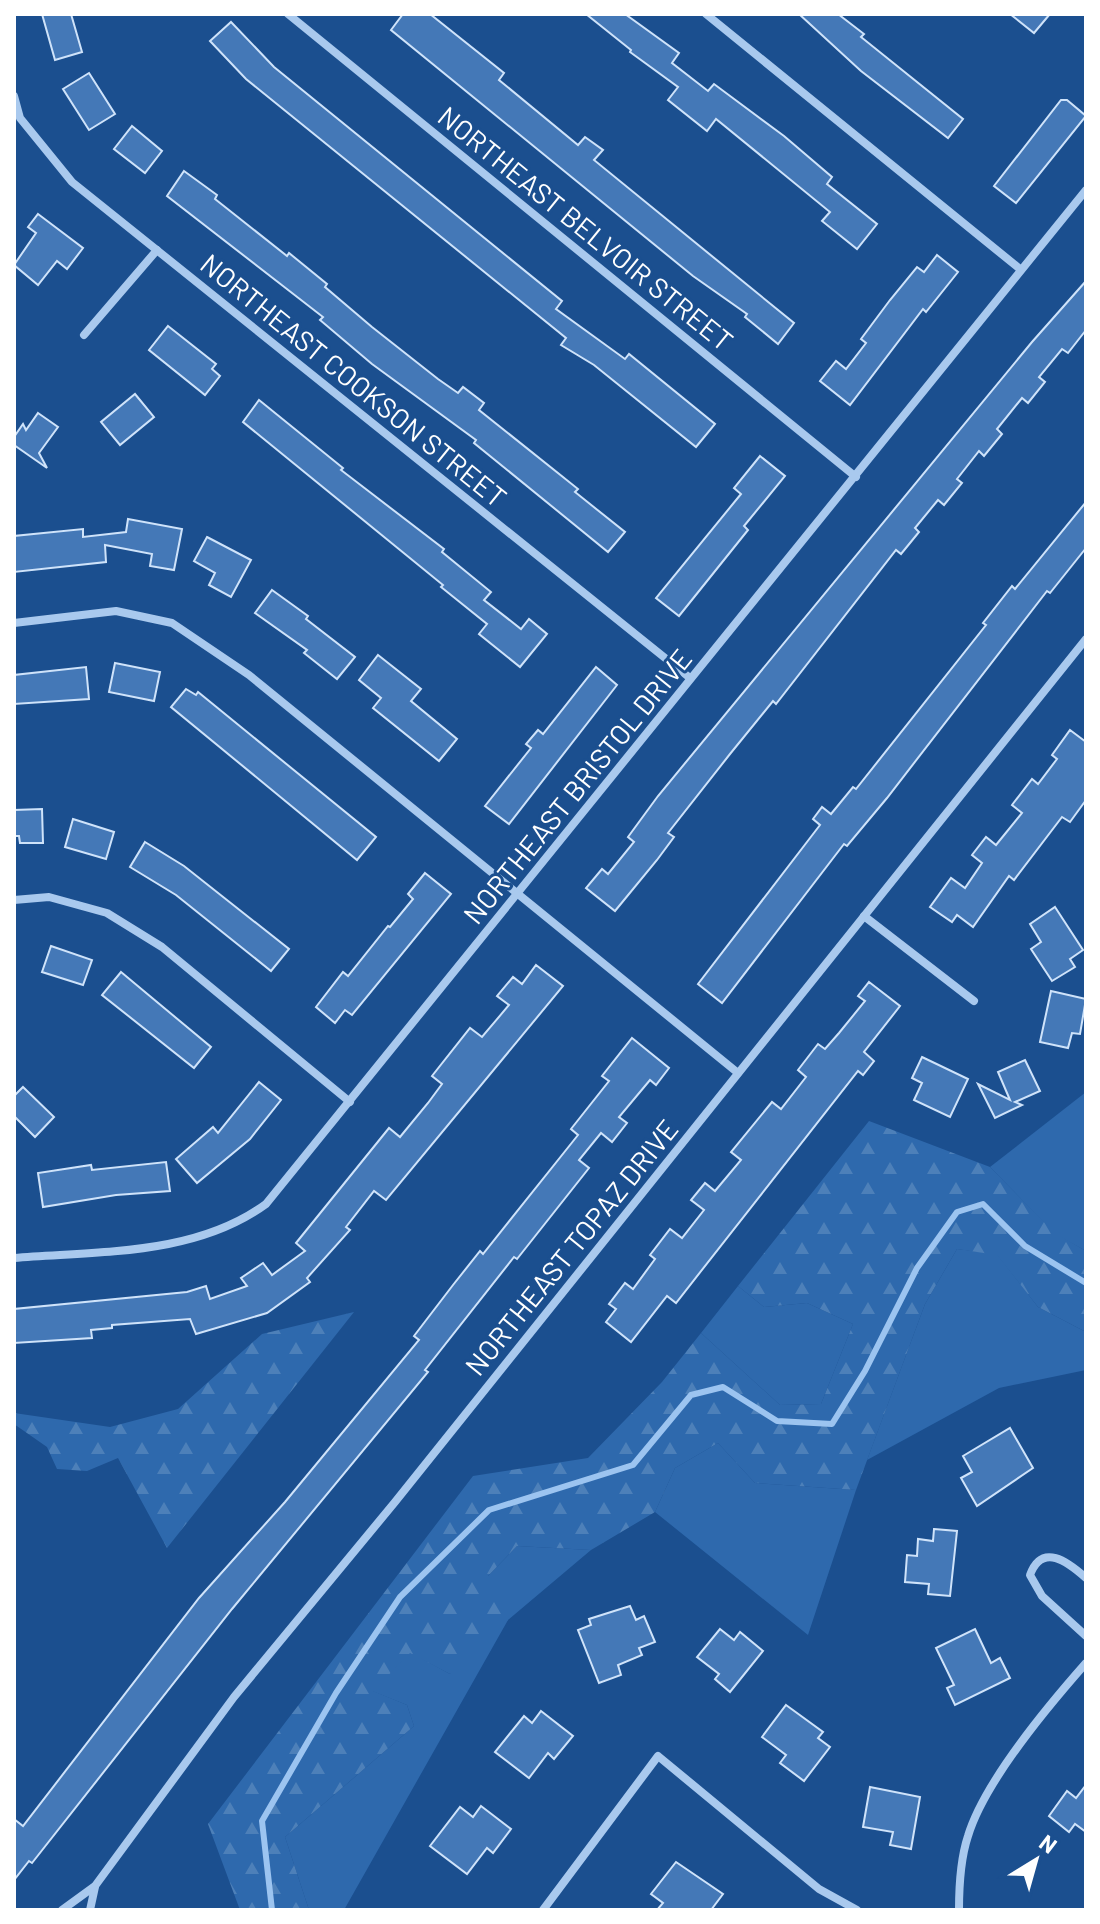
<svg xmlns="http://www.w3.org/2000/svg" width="1100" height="1924" font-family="Barlow,sans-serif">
<defs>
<pattern id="forest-firs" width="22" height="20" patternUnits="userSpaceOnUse" patternTransform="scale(2)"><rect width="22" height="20" fill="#2e69ad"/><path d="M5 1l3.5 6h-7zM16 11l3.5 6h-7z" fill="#4d80b9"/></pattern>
</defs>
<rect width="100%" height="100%" fill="#1b4f8f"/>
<!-- green -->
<g fill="#2e69ad">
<path d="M1086 1092V1251L1055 1234 990 1167Z"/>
<path d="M957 1249 997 1254 1038 1307 1086 1332V1370L999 1388 867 1460 925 1304Z"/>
<path d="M738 1286 764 1307 807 1303 853 1324 821 1404 780 1405 701 1333Z"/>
<path d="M718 1443 755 1483 856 1490 808 1635 655 1512 675 1468Z"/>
<path d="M517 1546 591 1550 508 1620 344 1910H309L285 1837 414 1726 407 1705 372 1691 410 1652 450 1674 488 1576Z"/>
</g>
<!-- forest -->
<g fill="url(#forest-firs)">
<path d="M869 1121 990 1167 1055 1233 1086 1251V1332L1038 1307 997 1255 957 1249 925 1304 856 1490 755 1483 718 1443 675 1468 655 1512 591 1550 517 1546 488 1576 508 1620 450 1674 410 1653 373 1691 407 1705 414 1726 285 1837 309 1910H240L208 1824 473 1476 588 1458 662 1382 701 1333 780 1405 821 1404 853 1324 807 1303 764 1307 738 1286Z"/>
<path d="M354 1312 167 1548 118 1458 87 1471 57 1469 47 1447 14 1424V1413L110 1427 178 1409 262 1334Z"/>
</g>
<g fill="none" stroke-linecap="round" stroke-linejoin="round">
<!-- stream -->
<path stroke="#9cc4f0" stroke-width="6" d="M272 1910 262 1821 336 1693 400 1597 489 1510 633 1465 691 1395 723 1387 777 1421 832 1424 865 1371 917 1268 957 1212 983 1204 1025 1246 1086 1283"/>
</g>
<!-- building -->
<g fill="#4478b7" stroke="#cfe3fa" stroke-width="2">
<path d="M42 14H71L82 52 55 60Z"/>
<path d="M403 14H430L504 73 499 80 578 145 585 137 603 150 594 160 794 323 778 344 745 317 747 314 693 276 391 30Z"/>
<path d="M586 14H625L679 53 672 63 708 91 714 84 784 136 832 177 827 184 877 224 857 249 822 221 830 212 716 119 707 131 668 100 678 87 630 52 631 50Z"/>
<path d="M799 14H838L864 34 861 37 963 119 948 138 861 71Z"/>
<path d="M1010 14H1050L1034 33Z"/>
<path d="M231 22 274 67 562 301 556 309 625 359 629 354 715 424 696 447 594 365 561 345 566 338 246 79 210 41Z"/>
<path d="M89 73 115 114 89 130 63 89Z"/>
<path d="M1061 100H1067L1086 116 1016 203 994 186Z"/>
<path d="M132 126 162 151 145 173 114 149Z"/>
<path d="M184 171 217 195 215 199 287 256 289 253 327 284 325 287 372 327 438 379 458 393 463 387 484 403 479 410 578 489 575 492 625 532 608 552 474 443 476 440 372 364 320 320 323 317 167 196Z"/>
<path d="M38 214 83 248 67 269 57 261 38 285 14 265 36 233 28 227Z"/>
<path d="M937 255 958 272 926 312 923 309 850 405 820 381 836 361 846 369 866 343 861 339 890 300 917 267 924 272Z"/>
<path d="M1086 281V330L1068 353 1062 349 1039 377 1045 382 1028 403 1022 398 997 429 1002 434 984 456 979 451 957 479 962 483 944 505 938 500 915 528 919 532 901 554 896 550 776 704 773 701 730 754 668 833 674 837 657 860 615 911 586 888 602 869 608 874 634 842 628 837 658 796 1032 342Z"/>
<path d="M168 326 216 364 212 369 220 376 205 395 149 350Z"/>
<path d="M135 394 154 417 120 445 101 422Z"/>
<path d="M259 400 343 468 341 470 444 549 442 552 491 592 484 600 521 629 529 619 547 634 520 667 479 634 487 624 441 587 443 585 243 422Z"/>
<path d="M38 413 58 427 39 453 47 468 14 445V437L23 424 26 430Z"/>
<path d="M760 456 785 476 744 526 748 530 679 616 656 598 741 494 734 488Z"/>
<path d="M1086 502V548L1050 593 1047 591 887 798 847 846 844 844 722 1003 698 984 820 825 813 819 822 807 831 814 853 787 856 789 986 625 983 623 1012 586 1015 589Z"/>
<path d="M128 519 182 529 174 570 150 566 152 554 105 545 106 562 14 572V536L83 529V537L126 532Z"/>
<path d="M207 537 251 560 231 597 209 585 215 573 194 561Z"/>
<path d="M272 590 308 616 306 619 355 657 337 679 304 653 307 650 255 613Z"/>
<path d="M378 655 421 689 411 701 457 739 439 761 373 708 381 698 359 680Z"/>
<path d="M115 663 160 672 154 701 109 692Z"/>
<path d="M86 667 89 699 14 704V675Z"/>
<path d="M596 667 617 685 509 824 485 806 531 748 526 744 538 730 543 734Z"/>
<path d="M186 689 196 695 198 692 376 837 357 860 171 707Z"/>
<path d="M1070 730 1086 742V800L1070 822 1062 817 1014 880 1009 876 973 927 957 915 952 922 930 907 951 878 965 888 982 863 972 855 986 837 996 845 1022 813 1012 805 1032 779 1038 784 1057 759 1052 755Z"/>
<path d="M42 809 43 843H20L19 836H14V810Z"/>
<path d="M73 819 114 832 106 859 65 847Z"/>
<path d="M145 842 184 866 289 949 271 971 176 895 130 867Z"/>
<path d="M425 873 451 894 352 1015 345 1010 335 1023 316 1007 343 972 348 976 388 926 390 927 413 899 408 894Z"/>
<path d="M1055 907 1083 950 1070 959 1075 967 1052 981 1031 949 1041 942 1030 924Z"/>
<path d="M51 946 92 960 83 985 42 972Z"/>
<path d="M536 965 563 986 386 1200 374 1191 346 1227 350 1230 307 1278 310 1282 267 1313 196 1334 190 1319 112 1325V1328L91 1330 92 1338 14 1343V1309L187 1292 206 1286 210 1299 247 1286 241 1278 263 1263 272 1275 305 1251 296 1243 389 1128 400 1137 428 1103 442 1084 432 1076 470 1028 482 1037 509 1005 497 996 513 977 522 984Z"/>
<path d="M121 972 211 1047 194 1068 102 995Z"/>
<path d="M869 982 900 1006 864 1052 874 1061 863 1075 858 1071 676 1303 667 1296 631 1342 606 1322 616 1309 609 1304 625 1283 633 1289 655 1259 650 1255 670 1229 682 1238 704 1210 691 1200 705 1183 715 1191 741 1160 731 1152 772 1102 781 1109 806 1077 798 1070 818 1044 825 1049 839 1033 865 1001 858 996Z"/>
<path d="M1051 991 1086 999 1080 1034 1072 1033 1068 1048 1040 1042Z"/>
<path d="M632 1038 669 1068 656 1085 650 1080 619 1117 627 1123 612 1142 601 1133 579 1160 589 1168 517 1259 514 1257 425 1370 428 1372 232 1609 32 1863 29 1861 14 1880V1819L23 1826 199 1598 285 1502 419 1340 414 1336 453 1285 480 1251 483 1254 578 1135 571 1129 609 1081 602 1076Z"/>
<path d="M922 1057 968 1079 950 1117 914 1100 922 1083 912 1078Z"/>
<path d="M1025 1060 1040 1091 1015 1102 1022 1105 995 1118 978 1084 1010 1100 998 1072Z"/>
<path d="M259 1082 281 1100 250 1139 197 1183 176 1159 213 1127 218 1133Z"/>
<path d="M23 1087 54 1117 35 1137 14 1116V1096Z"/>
<path d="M166 1162 170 1191 116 1195 43 1207 38 1173 91 1165 92 1170Z"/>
<path d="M1010 1428 1033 1468 977 1506 961 1478 972 1472 963 1456Z"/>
<path d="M934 1529 957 1531 950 1596 928 1594 929 1584 905 1582 907 1555 917 1556 918 1539 933 1541Z"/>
<path d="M630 1606 636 1620 644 1616 655 1642 639 1648 642 1655 618 1665 621 1675 599 1683 578 1630 591 1625 589 1619Z"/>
<path d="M720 1629 734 1640 740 1632 763 1651 730 1692 715 1679 719 1674 697 1657Z"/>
<path d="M975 1629 991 1663 1000 1658 1010 1678 955 1705 947 1688 954 1685 936 1648Z"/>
<path d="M786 1705 823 1732 818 1738 830 1747 804 1781 780 1763 786 1755 762 1737Z"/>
<path d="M541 1711 573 1736 554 1759 548 1753 529 1778 495 1752 524 1716 532 1723Z"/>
<path d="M1086 1785V1832L1075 1824 1069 1832 1049 1816 1067 1791 1076 1798Z"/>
<path d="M870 1787 920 1797 911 1849 890 1845 893 1832 863 1827Z"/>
<path d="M481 1806 511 1829 493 1853 487 1848 467 1874 430 1846 460 1807 473 1817Z"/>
<path d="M676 1862 723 1894 711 1910H657L663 1903 651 1894Z"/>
</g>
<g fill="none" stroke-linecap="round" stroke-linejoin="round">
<!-- minor -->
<g stroke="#a9c9ee" stroke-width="8">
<path d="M288 14 856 477"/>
<path d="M706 14 1020 269"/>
<path d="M14 96 20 118 72 182 690 678"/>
<path d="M84 335 157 250"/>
<path d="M14 623 116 611 172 623 249 675 738 1073"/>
<path d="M14 900 49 897 107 913 162 947 350 1102"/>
<path d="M864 916 974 1001"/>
<path d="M14 1258C99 1251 195 1256 266 1204L1086 190"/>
<path d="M1086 1578C1068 1562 1042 1542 1030 1575L1042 1596 1086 1636"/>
<path d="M62 1910 95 1886 234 1697 395 1502 1086 639"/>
<path d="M90 1910 95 1887"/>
<path d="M543 1910 658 1756 819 1889 857 1910"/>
<path d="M959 1910C959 1886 960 1860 968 1836 984 1783 1048 1706 1086 1663"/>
</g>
</g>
<g text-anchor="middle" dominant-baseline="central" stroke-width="6" stroke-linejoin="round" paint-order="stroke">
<!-- street labels -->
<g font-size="28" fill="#fff" stroke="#1b4f8f">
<text transform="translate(586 228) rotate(39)">NORTHEAST BELVOIR STREET</text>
<text transform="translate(354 380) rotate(39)">NORTHEAST COOKSON STREET</text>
<text transform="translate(577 786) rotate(-51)">NORTHEAST BRISTOL DRIVE</text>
<text transform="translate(571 1247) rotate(-51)">NORTHEAST TOPAZ DRIVE</text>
</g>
</g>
<!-- border -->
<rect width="1100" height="1924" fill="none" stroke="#ffffff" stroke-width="32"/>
<!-- north arrow -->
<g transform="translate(1036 1860) rotate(37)" stroke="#1b4f8f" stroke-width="6" paint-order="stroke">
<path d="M0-6L14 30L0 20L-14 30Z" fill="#ffffff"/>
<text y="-12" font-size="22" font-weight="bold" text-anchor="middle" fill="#ffffff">N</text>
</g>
</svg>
